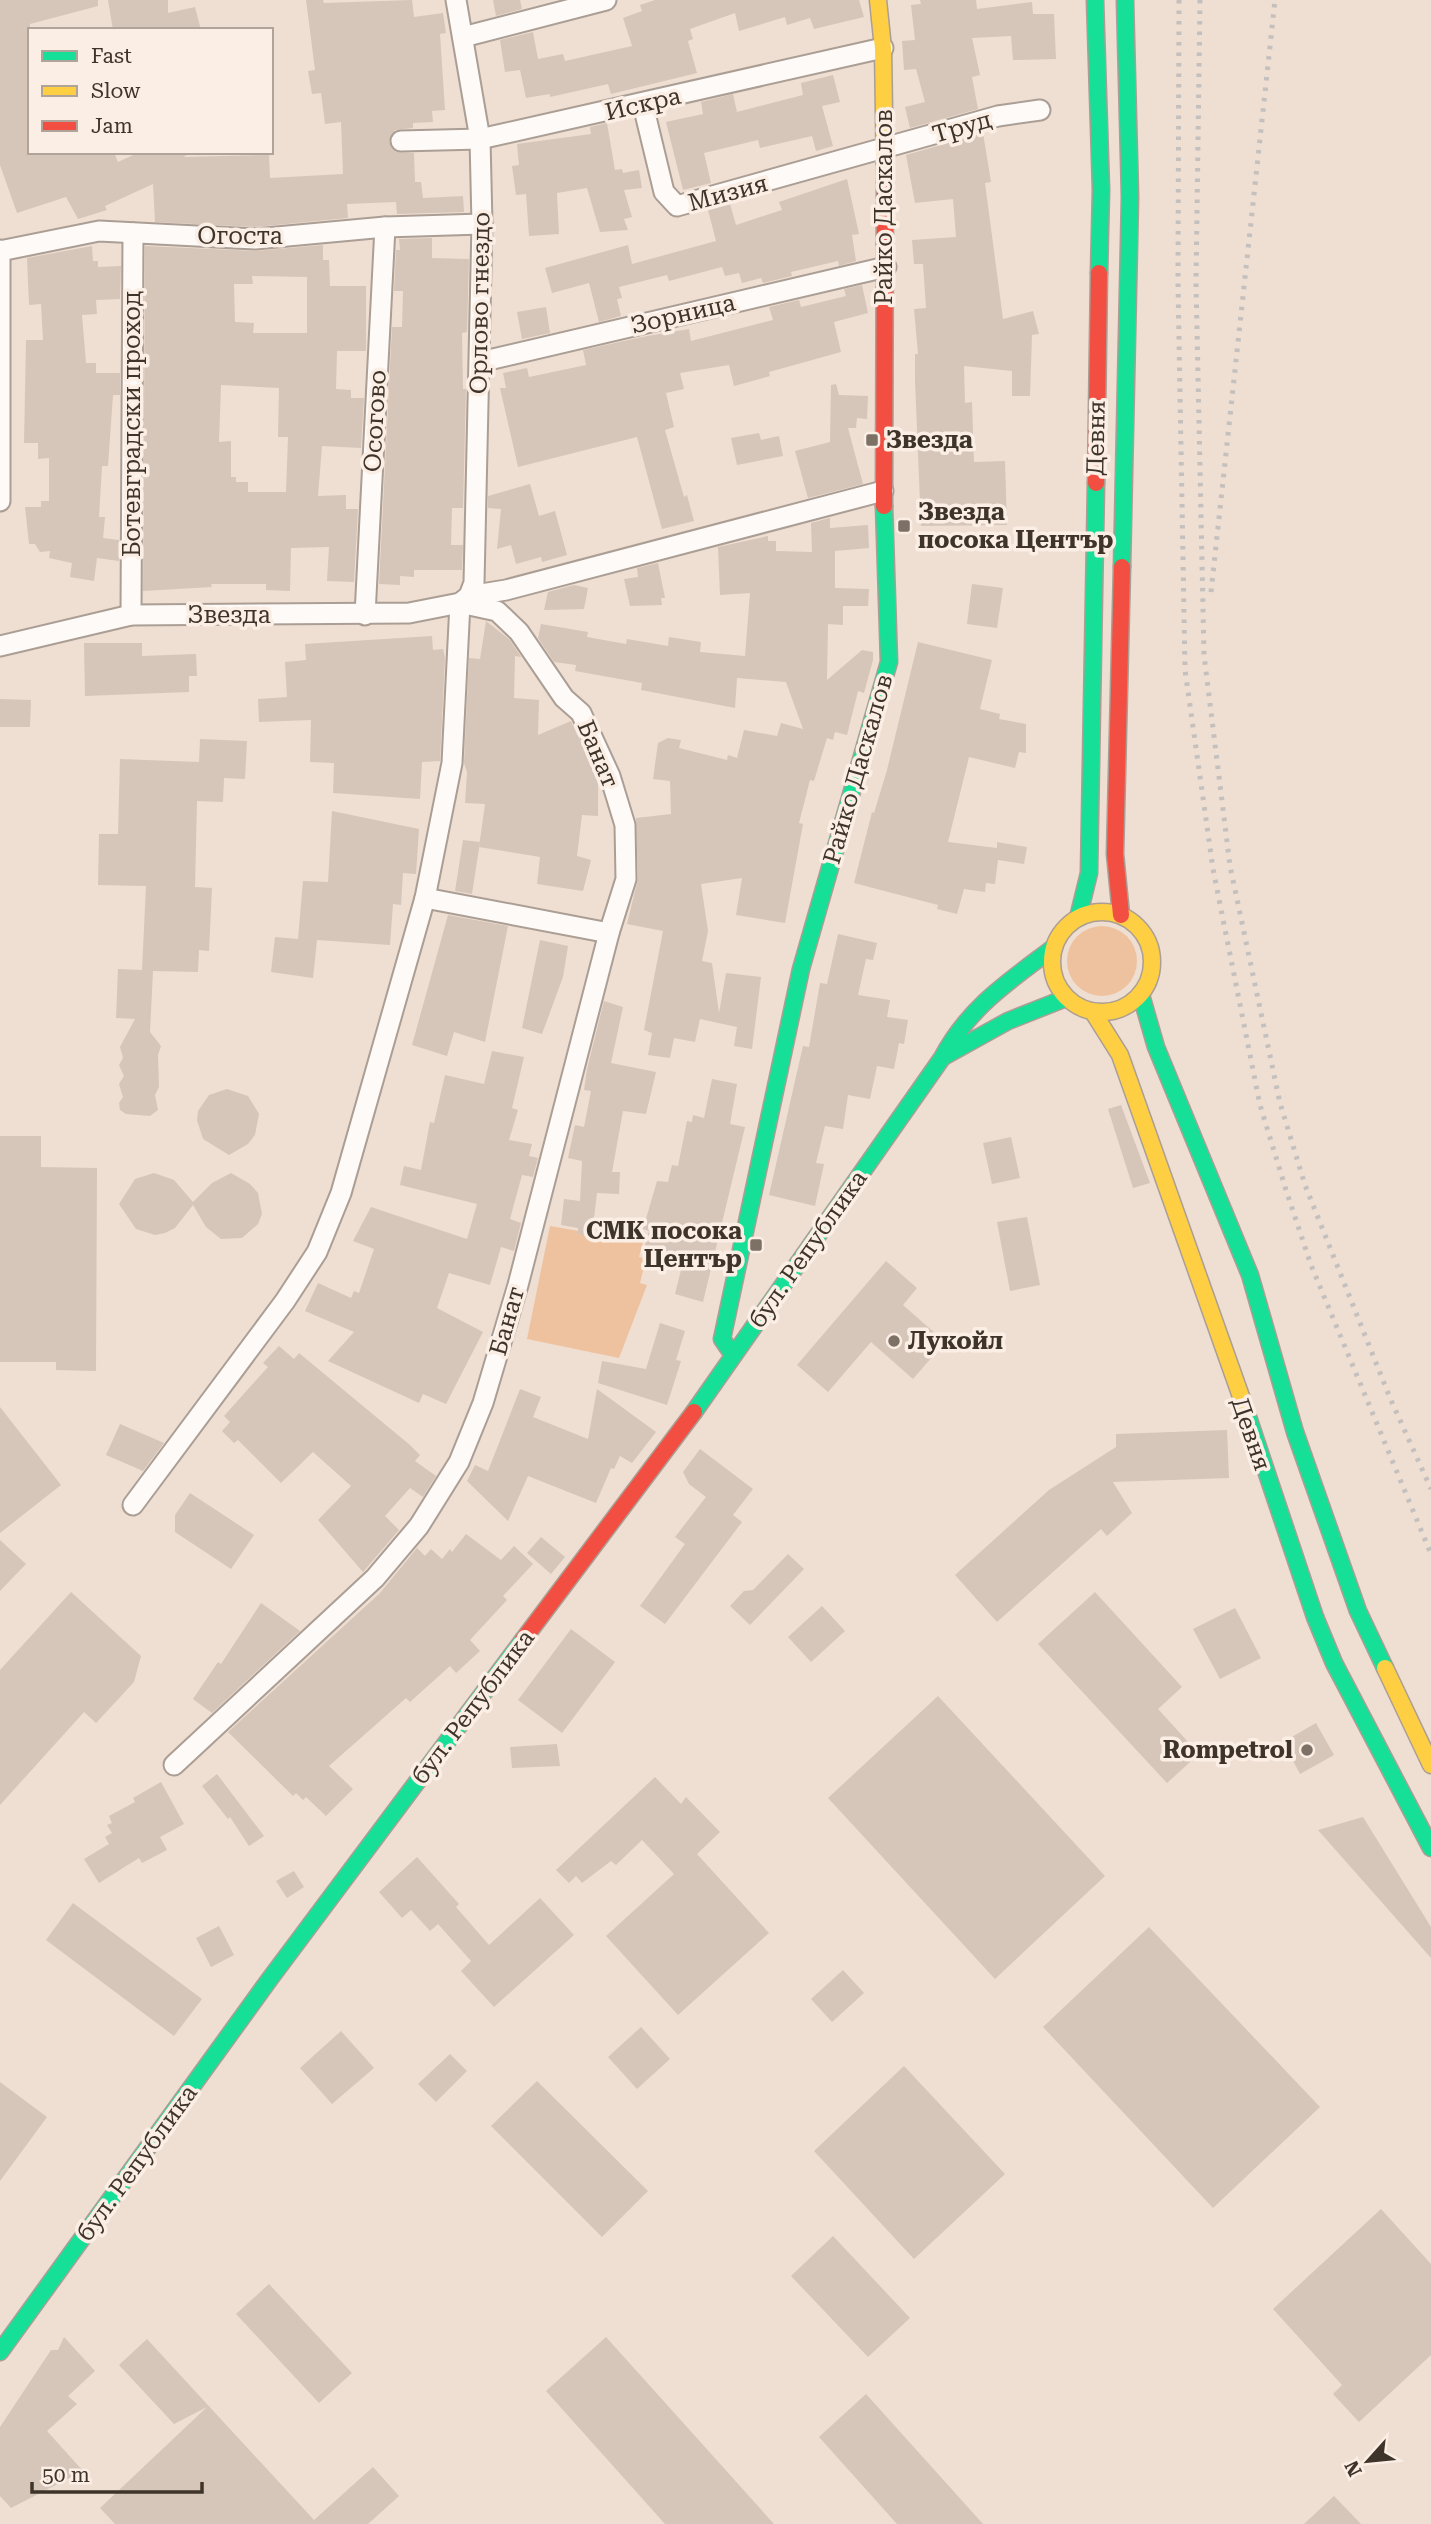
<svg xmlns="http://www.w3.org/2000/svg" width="1431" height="2524" font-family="'Roboto Serif',serif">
<rect width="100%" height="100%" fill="#efded2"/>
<!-- green -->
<g fill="#eec29e">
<circle cx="1102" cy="961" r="35"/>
<path d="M550 1226 643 1242 639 1257 646 1259 640 1283 647 1285 619 1358 527 1339Z"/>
</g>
<!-- building -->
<g fill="#d6c5b9" fill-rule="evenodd">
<path d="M0 0H98V6L30 24V152H114L118 162 140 152H193L183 157 269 155 270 178 343 174 341 122 325 124 321 93 312 94 308 71 315 70 306 0H323L324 3 412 0 414 17 443 13 446 33 440 34 445 110 432 111 433 122 413 123V128L395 130 389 142 396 152 414 153 415 182H421L423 198 463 196 464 212 397 214 396 202 347 204 348 218 255 227 155 222 153 184 105 206 107 210 78 219 66 197 17 213 0 165Z"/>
<path d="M108 0H168V13L195 7 201 30H113Z"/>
<path d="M493 0H520L522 9 496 16Z"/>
<path d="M655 0H859L864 17 814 29 810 18 787 25 785 17 739 31 735 13 690 29 693 39 688 41 697 73 611 94 608 84 550 97V94L526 98 520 70 505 72 500 40 533 32 538 59 563 54 565 61 632 46 623 18 642 11 640 5Z"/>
<path d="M920 0H976L977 9 1032 2 1033 14H1054L1056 59 1013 60 1011 36 972 38 980 75 972 77 978 109 910 128 905 107 925 102 916 69 904 70 902 41 915 40 911 5 921 4Z"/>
<path d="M833 75 840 102 822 106 833 146 816 151 812 136 760 148 758 140 704 153 711 183 683 190 666 122 703 114 701 102 733 94 737 112 803 95 801 83Z"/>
<path d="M607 123 615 170 622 169 623 173 639 170 642 188 624 190 632 217 624 219 628 230 600 232 587 188 557 193 559 234 529 236 526 194 516 195 512 166 519 165 517 144 591 134 590 127Z"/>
<path d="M983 133 991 182 985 183 1003 319 1033 311 1039 334 1032 335 1030 396H1012V371L964 366 965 403 972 402 974 462 1005 461 1007 525 921 526 915 381V354H918L914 309 926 308 923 264H914L912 240 956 237 953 199 915 203 906 155Z"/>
<path d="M847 179 859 234 852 235 856 261 839 266 838 261 791 272 792 276 763 283 761 278 742 283 739 273 725 276 722 267 669 281 667 275 619 287 622 298 617 299 621 316 599 322 589 283 552 293 545 268 628 245 632 264 716 241 708 210 730 204 736 225 782 210 779 202Z"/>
<path d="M432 238V258L469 259 467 332 462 333 463 389H466L463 508H452L451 545H463L462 570H414V577L400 576V585L379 584 392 327H402L403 291H394L396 250H400L399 239Z"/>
<path d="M323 245V260H329L330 286H366V351H337L336 389 351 390V398H364L361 448 322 446 318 496 346 495V509H358L354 582 327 581 329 547 291 548 290 591 266 590V584H211L212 587 143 591 145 246 255 251ZM252 276 307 277V333H253L254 323 235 322 234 284H253ZM221 385 279 388 278 437H288L286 492H248V482H236V477H231V441L219 442Z"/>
<path d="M92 246 93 261H98V267L121 266 120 299 96 300 97 314 82 315 86 363H96V373H120V395H113L108 466H102L99 517H105L103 538 119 540V561L97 558 94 581 70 577 72 563 49 558 50 551 40 552 35 544H29L25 507H41V501H49V458L38 459V443H24L26 340H43L41 304 29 305 27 258Z"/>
<path d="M862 285 868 313 834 322 841 352 769 372 770 376 734 386 729 365 680 373 684 389 666 393 674 427 665 430 684 497 687 495 694 521 662 529 637 437 518 467 500 388H506L503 373 527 368 529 377 586 365 583 350 642 337 689 329 691 341 773 320 769 307 799 300 801 307 846 296 844 289Z"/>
<path d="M546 307 550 333 522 339 517 312Z"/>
<path d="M836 384 839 395 868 396 867 419 857 418 856 428H848L863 484 808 498 795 451 830 442 831 385Z"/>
<path d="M759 433 761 440 779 436 783 456 737 465 731 438Z"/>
<path d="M530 484 539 516 555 511 567 555 542 562 541 557 516 564 511 545 497 549 501 509 488 508V496Z"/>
<path d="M830 518V528L868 525 869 548 835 551V588L869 589 868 606H843V625L828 624 827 680 862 650 873 652V660L864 693 858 691 847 735 835 732 833 740 827 738 814 781 810 780 799 823 803 824 785 923 736 915 742 878 701 884 708 931 702 961 712 963 719 1013 726 973 761 977 752 1049 734 1046 737 1027 700 1019 695 1042 674 1038 670 1058 648 1055 652 1033 644 1030 663 931 627 924 638 879 636 818 671 814 670 781 653 779 658 743 668 738 681 740 679 748 727 760 728 755 737 758 744 730 777 736 781 723 803 729 786 682 737 678 735 708 641 690 642 683 575 671 576 665 554 662 538 638 541 624 588 632 587 637 626 644 627 639 668 646 669 637 701 642 700 652 745 656 750 593 720 595 718 547 768 536V541H776V551L812 552 811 523Z"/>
<path d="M658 563 665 598H661L662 605 630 606 624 579 638 577 637 568Z"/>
<path d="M972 584 1003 588 997 628 967 624Z"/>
<path d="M574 585 588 588 584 609 544 610 548 592Z"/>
<path d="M486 621 510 640 521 657 515 656 514 698 539 700 538 735 571 721 598 778V816L582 815 577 856 591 860 583 891 537 884 540 857 479 847 485 804 465 803 467 772 464 763 469 658 480 659Z"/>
<path d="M432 636 433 650 443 649 445 658 440 761 422 762 420 799 333 793 334 763 310 762 311 720 259 722 258 699 287 697 285 662 306 660 305 644Z"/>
<path d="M918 642 992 660 980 709 1000 714 999 719 1026 724V753L1019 752 1015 768 969 757 948 842 997 848V842L1027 847 1024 864 998 860 995 884 986 883 985 892 964 889 957 914 937 909 938 905 854 883 872 812 874 813 887 770Z"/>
<path d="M84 643H142V656L196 654 197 676H189V692L85 696Z"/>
<path d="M0 699 31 700 30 727H0Z"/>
<path d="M200 739 247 741 245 779 224 778 223 802 197 801 195 887 212 888 209 951 199 950 198 972 153 971 150 1032 161 1046 158 1055 159 1087 155 1095 158 1110 150 1116 126 1114 120 1110 119 1103 123 1097 119 1084 124 1076 119 1065 123 1058 120 1047 135 1019 116 1018 118 969 142 970 146 886 98 885 99 834H118L120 759 199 762Z"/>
<path d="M332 811 419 829 416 874 403 873 401 905 393 904 390 945 317 940 313 978 271 972 275 937 298 939 303 881 328 882Z"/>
<path d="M463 840 480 842 472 894 455 891Z"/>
<path d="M448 915 508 926 485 1042 454 1032 447 1056 412 1045Z"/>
<path d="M838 934 877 943 873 960 866 959 858 995 890 1000 887 1017 908 1020 904 1044 899 1043 894 1069 877 1066 870 1099 848 1095 843 1129 825 1126 816 1163 824 1164 815 1206 769 1195 803 1046 809 1047 820 983 827 984Z"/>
<path d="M540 940 568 946 563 977 542 1034 522 1028Z"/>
<path d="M604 1001 623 1007 611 1063 656 1072 646 1114 623 1111 612 1172H620L619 1194 597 1193 592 1235 578 1234V1228L561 1225 564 1199 580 1201 582 1161 568 1158 575 1125 584 1127 591 1091 584 1090 587 1069Z"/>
<path d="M492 1051 524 1057 512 1108 518 1110 509 1140 532 1144 529 1156 538 1158 533 1177 522 1175 510 1219 521 1223 514 1251 501 1247 490 1285 449 1273 437 1308 483 1332 446 1404 423 1394 419 1403 328 1361 354 1332 305 1311 318 1283 351 1298 354 1291 359 1293 374 1249 353 1241 371 1207 467 1239 477 1204 400 1185 404 1166 421 1170 430 1122 434 1123 445 1075 484 1084Z"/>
<path d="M712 1079 737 1084 730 1124 745 1127 703 1302 675 1294 683 1262 643 1252 649 1231 643 1229 657 1181 668 1182 672 1165 678 1166 687 1121 692 1122 693 1115 704 1118Z"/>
<path d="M227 1089 248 1096 259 1114 255 1135 248 1144 229 1155 203 1139 197 1120 198 1111 209 1095Z"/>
<path d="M1121 1105 1150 1183 1133 1188 1108 1109Z"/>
<path d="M0 1136H41V1167L97 1168 96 1371 56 1370V1362H0Z"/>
<path d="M1011 1137 1020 1178 992 1184 983 1143Z"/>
<path d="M154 1173 174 1180 193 1202 212 1183 231 1173 250 1184 258 1193 262 1214 258 1224 242 1238 221 1239 206 1227 193 1205 175 1228 165 1233 155 1235 136 1229 119 1204 135 1179Z"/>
<path d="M1027 1217 1040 1285 1010 1291 997 1222Z"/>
<path d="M886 1261 917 1288 903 1305 945 1342 913 1379 871 1342 828 1392 797 1365Z"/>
<path d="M660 1323 685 1331 676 1360 681 1361 667 1405 598 1383 602 1361 646 1369Z"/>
<path d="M279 1346 294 1359 299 1353 410 1445 420 1455 415 1461 436 1476 423 1497 410 1488 385 1516 399 1530 363 1572 318 1520 351 1486 313 1452 281 1483 238 1440 234 1443 222 1431 230 1422 224 1416 268 1367 263 1363Z"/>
<path d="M520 1389 541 1397 533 1417 588 1439 597 1389 656 1432 632 1463 620 1456 614 1469 611 1468 596 1503 528 1476 508 1521 467 1481 475 1465 488 1471Z"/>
<path d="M0 1407 61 1485 0 1533Z"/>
<path d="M120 1424 164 1443 143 1471 106 1455Z"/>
<path d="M1227 1430 1229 1478 1113 1482 1132 1513 1107 1536 1101 1529 997 1622 955 1575 1049 1490 1116 1447V1434Z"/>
<path d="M700 1449 753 1489 733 1515 742 1522 665 1624 640 1606 685 1544 675 1537 706 1497 689 1484 683 1472Z"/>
<path d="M190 1493 254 1535 231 1569 175 1532V1515Z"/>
<path d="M466 1534 501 1560 514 1546 533 1564 503 1596 507 1600 470 1640 480 1651 456 1673 450 1666 410 1702 406 1698 329 1766 353 1789 326 1816 306 1797 303 1800 296 1793 293 1796 228 1732 380 1593 417 1548 425 1556 431 1549 442 1559 450 1549 452 1552Z"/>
<path d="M541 1537 565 1557 551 1574 527 1553Z"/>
<path d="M0 1540 26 1564 0 1591Z"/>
<path d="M788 1554 804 1569 750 1625 730 1606 744 1591 753 1590Z"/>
<path d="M71 1592 141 1656 134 1682 96 1723 84 1712 0 1805V1670Z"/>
<path d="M1095 1592 1182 1687 1158 1709 1199 1754 1167 1783 1038 1644Z"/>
<path d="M261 1603 300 1631 212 1713 193 1699 218 1662 221 1664Z"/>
<path d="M822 1606 845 1631 811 1662 788 1637Z"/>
<path d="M1235 1608 1261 1658 1220 1679 1193 1629Z"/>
<path d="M571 1629 615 1662 562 1733 518 1700Z"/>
<path d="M938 1696 1105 1876 995 1979 828 1798Z"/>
<path d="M1316 1723 1334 1755 1300 1774 1283 1742Z"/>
<path d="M557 1744 560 1766 512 1768 510 1747Z"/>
<path d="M217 1774 264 1836 249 1846 230 1817 228 1819 202 1786Z"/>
<path d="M655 1777 681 1804 686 1797 720 1832 697 1854 769 1933 678 2015 606 1936 674 1874 642 1840 616 1865 611 1861 582 1883 576 1876 569 1883 556 1870Z"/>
<path d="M161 1782 184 1824 160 1837 167 1850 142 1863 139 1858 99 1883 84 1859 109 1844 105 1837 112 1833 107 1825 112 1823 109 1816 135 1802 133 1798Z"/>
<path d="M1363 1817 1431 1927V1958L1318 1830Z"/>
<path d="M417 1857 459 1904 456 1907 489 1945 540 1898 574 1935 494 2007 461 1971 471 1961 438 1924 430 1931 411 1910 402 1918 379 1892Z"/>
<path d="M294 1871 304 1887 287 1898 276 1881Z"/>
<path d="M73 1903 202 1999 174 2036 46 1940Z"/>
<path d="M219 1926 234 1955 211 1967 196 1938Z"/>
<path d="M1149 1927 1320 2107 1213 2208 1043 2027Z"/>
<path d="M843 1970 864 1993 832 2022 811 1999Z"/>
<path d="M641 2027 670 2059 637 2089 608 2057Z"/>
<path d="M341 2031 374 2068 332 2104 300 2068Z"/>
<path d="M450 2054 467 2071 436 2102 418 2084Z"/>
<path d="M904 2066 1005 2174 914 2259 814 2151Z"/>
<path d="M537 2081 648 2191 602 2237 491 2126Z"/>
<path d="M0 2082 47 2117 0 2181Z"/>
<path d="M1381 2209 1431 2264V2355L1359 2422 1333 2394 1342 2385 1273 2309Z"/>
<path d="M833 2236 910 2318 868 2357 791 2276Z"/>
<path d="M269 2284 352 2373 319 2403 236 2314Z"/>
<path d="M64 2337 95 2371 68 2396 77 2404 47 2431 83 2471 11 2508 0 2496V2427L51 2350H58Z"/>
<path d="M606 2337 774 2524H665L546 2391Z"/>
<path d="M147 2339 314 2520 373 2467 399 2496 368 2524H115L100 2508 207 2407 174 2424 119 2365Z"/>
<path d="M866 2394 983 2524H897L819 2437Z"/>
<path d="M1334 2496 1361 2524H1304Z"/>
</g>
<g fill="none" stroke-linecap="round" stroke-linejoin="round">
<!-- street casing -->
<g stroke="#ab9e94" stroke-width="23">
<g id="street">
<path d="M463 37 606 0"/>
<path d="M643 105 664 192 677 206 998 116 1040 110"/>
<path d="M401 141 480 139 883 48"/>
<path d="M0 250V501"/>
<path d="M0 251 99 231 255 239 385 227 482 224"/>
<path d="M480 362 886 267"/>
<path d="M469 596 506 590 883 491"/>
<path d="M131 615 133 233"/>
<path d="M365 615 385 227"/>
<path d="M0 646 131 615 409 613 460 603 469 596 474 583 482 224 480 139 456 0"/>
<path d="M425 898 609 933"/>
<path d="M133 1505 285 1301 317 1252 341 1193 425 898 452 763 460 603 497 611 519 632 564 698 581 713 610 776 625 825 626 879 609 933 518 1285 483 1403 459 1462 419 1526 375 1578 174 1765"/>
</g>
</g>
<!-- fast casing -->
<g stroke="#ab9e94" stroke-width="19">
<g id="fast">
<path d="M1095 0 1101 190 1099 273"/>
<path d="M1122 567 1130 197 1125 0"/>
<path d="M1078 918 1089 873 1096 483"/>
<path d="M1141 995 1156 1047 1250 1275 1295 1432 1358 1611 1385 1668"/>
<path d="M943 1057 1008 1021 1066 998"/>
<path d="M733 1355 722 1339 801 969 889 662 884 506"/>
<path d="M1244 1405 1315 1617 1334 1663 1431 1848"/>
<path d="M694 1412 942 1058C969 1007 1008 982 1053 948"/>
<path d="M0 2352 269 1980 523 1640"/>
</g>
</g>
<!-- slow casing -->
<g stroke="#ab9e94" stroke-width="19">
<g id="slow">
<path d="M878 0 883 48 885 179"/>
<circle cx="1102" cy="962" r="50"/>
<path d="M1093 1012 1120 1055 1244 1405"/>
<path d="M1385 1668 1431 1765"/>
</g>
</g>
<!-- jam casing -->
<g stroke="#ab9e94" stroke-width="19">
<g id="jam">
<path d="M1096 483 1099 273"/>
<path d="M884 506 885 179"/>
<path d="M1121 915 1115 854 1122 567"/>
<path d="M523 1640 694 1412"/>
</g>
</g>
<!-- street -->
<use href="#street" stroke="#fdfaf8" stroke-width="19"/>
<!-- fast -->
<use href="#fast" stroke="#16e098" stroke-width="16"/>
<!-- slow -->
<use href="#slow" stroke="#ffcf43" stroke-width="16"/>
<!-- jam -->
<use href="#jam" stroke="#f24e42" stroke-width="16"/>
<!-- rail -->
<g stroke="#c4c0be" stroke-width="5" stroke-dasharray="3.5 7" stroke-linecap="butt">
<path d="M1179 0 1178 283 1185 670 1213 869 1260 1105 1286 1190 1311 1265 1431 1554"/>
<path d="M1200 0 1196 283 1204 655 1230 866 1280 1103 1305 1185 1390 1398 1431 1489"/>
<path d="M1211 592 1275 0"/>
</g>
</g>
<!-- markers -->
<g fill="#7d7065" stroke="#fbeee5" stroke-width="2.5">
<rect x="865" y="433" width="14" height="14" rx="3.5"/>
<rect x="897" y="519" width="14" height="14" rx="3.5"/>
<rect x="749" y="1238" width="14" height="14" rx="3.5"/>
<circle cx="894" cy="1341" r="7"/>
<circle cx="1307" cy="1750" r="7"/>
</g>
<g text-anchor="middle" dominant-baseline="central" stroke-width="7" stroke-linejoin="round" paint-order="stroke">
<!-- street labels -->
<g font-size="24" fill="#3f342a" stroke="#fbeee5">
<text transform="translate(643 104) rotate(-13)">Искра</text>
<text transform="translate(962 127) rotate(-16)">Труд</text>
<text transform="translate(728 193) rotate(-15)">Мизия</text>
<text transform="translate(884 207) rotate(-90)">Райко Даскалов</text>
<text x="240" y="236">Огоста</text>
<text transform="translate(480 303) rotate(-89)">Орлово гнездо</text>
<text transform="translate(683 314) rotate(-13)">Зорница</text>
<text transform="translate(375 421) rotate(-87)">Осогово</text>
<text transform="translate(132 424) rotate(-90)">Ботевградски проход</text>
<text transform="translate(1096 438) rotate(-89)">Девня</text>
<text x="229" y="615">Звезда</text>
<text transform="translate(598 754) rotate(67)">Банат</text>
<text transform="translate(858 769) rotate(-74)">Райко Даскалов</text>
<text transform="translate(808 1249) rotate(-55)">бул. Република</text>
<text transform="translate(507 1321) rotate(-74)">Банат</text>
<text transform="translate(1251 1434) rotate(71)">Девня</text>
<text transform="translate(473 1707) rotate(-53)">бул. Република</text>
<text transform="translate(137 2163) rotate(-54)">бул. Република</text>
</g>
<!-- poi labels -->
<g font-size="24" font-weight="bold" fill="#3f342a" stroke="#fbeee5" text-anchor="start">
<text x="886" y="440">Звезда</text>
<text x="918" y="512">Звезда<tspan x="918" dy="28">посока Център</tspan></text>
<text x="742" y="1231" text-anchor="end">СМК посока<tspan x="742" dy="28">Център</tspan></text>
<text x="908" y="1341">Лукойл</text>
<text x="1293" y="1750" text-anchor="end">Rompetrol</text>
</g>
</g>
<!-- legend -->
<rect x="28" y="28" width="245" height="126" fill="#fbeee5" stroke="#b0a49a" stroke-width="2"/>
<rect x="42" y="51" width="35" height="10" fill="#16e098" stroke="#b0a49a" stroke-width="2"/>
<text x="91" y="63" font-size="21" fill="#3f342a">Fast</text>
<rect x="42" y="86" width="35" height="10" fill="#ffcf43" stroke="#b0a49a" stroke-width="2"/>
<text x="91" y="98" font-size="21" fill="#3f342a">Slow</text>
<rect x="42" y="121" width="35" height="10" fill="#f24e42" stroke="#b0a49a" stroke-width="2"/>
<text x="91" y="133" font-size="21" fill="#3f342a">Jam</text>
<!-- north arrow -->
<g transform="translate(1368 2461) rotate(243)" stroke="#fbeee5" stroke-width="5" paint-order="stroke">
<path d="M0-5L12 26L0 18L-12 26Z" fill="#3f342a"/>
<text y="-10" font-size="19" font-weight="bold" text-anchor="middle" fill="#3f342a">N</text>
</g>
<!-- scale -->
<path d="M32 2482v10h170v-10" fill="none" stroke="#3f342a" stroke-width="3.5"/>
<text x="42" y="2482" font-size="21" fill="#3f342a" stroke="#fbeee5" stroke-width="5" paint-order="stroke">50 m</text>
</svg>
